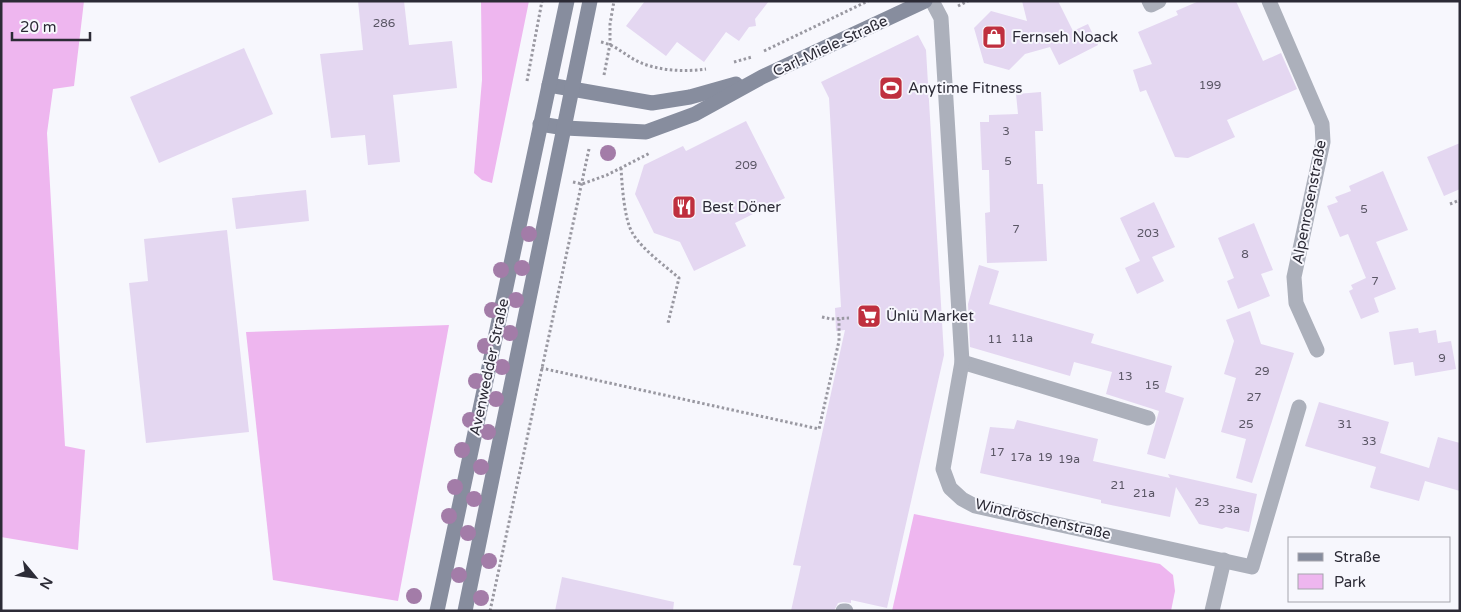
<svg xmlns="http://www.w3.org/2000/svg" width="1461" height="612" font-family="'Varela Round',sans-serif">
<rect width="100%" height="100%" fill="#f7f7fd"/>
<!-- green -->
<g fill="#eeb6ef">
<path d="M1 1H84L74 86 53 89 47 133 65 446 85 450 78 550 1 537Z"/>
<path d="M481 1H529L492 183 482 180 474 173 482 80Z"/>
<path d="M449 325 398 601 273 580 246 332Z"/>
<path d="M914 514 1160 564 1173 575 1175 591 1171 611H892Z"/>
</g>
<!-- building -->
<g fill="#e4d7f1">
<path d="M358 1H404L409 45 452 41 457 88 393 95 400 162 368 165 365 135 331 138 320 54 363 50Z"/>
<path d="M645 1H769L755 19 756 26 749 27 739 41 726 32 704 62 677 42 666 56 626 26Z"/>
<path d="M1022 1H1058L1073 31 1088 24 1098 45 1059 65 1050 47 1025 54 1009 70 984 63 974 28 991 11 1027 21Z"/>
<path d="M1199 1H1236L1263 61 1281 53 1297 89 1227 120 1235 137 1188 158 1175 157 1146 90 1140 92 1133 70 1152 64 1138 32 1178 15 1176 11Z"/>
<path d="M918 35 926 50 944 355 887 608 851 600V603L843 602 838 603 834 611H791L801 566 793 565 845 330 836 331 835 308 841 307 829 98 821 82Z"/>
<path d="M244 48 273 114 159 163 130 97Z"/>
<path d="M1041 92 1043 131H1035L1037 184H1043L1047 261 987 263 985 213 990 212 989 170H982L980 122H989V115L1018 114 1016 94Z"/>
<path d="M746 121 785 198 735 223 746 246 694 271 680 242 654 233 635 194 644 165 683 146 686 151Z"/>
<path d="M1460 143V189L1444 196 1427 157Z"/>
<path d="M1383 171 1408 230 1376 242 1396 289 1374 298 1379 312 1361 319 1349 291 1353 289 1351 285 1366 278 1348 234 1340 237 1327 206 1338 202 1335 197 1351 191 1349 186Z"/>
<path d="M306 190 309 221 236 229 232 198Z"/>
<path d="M1154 202 1175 247 1152 257 1164 281 1137 294 1125 268 1140 261 1120 218Z"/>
<path d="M1254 223 1273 270 1261 274 1270 296 1238 309 1227 281 1234 278 1218 238Z"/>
<path d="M227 230 249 432 146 443 129 283 148 281 144 239Z"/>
<path d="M979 265 999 271 989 304 1094 334 1091 343 1172 366 1165 392 1184 398 1165 459 1147 454 1159 411 1106 394 1112 372 1074 362 1070 376 970 347 968 304Z"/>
<path d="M1250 311 1261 344 1294 353 1252 483 1236 478 1246 439 1221 432 1236 378 1224 374 1234 341 1226 320Z"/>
<path d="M1418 328 1419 333 1436 330 1438 343 1451 341 1456 369 1415 376 1413 362 1394 365 1389 332Z"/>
<path d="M1319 402 1389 422 1380 453 1429 468 1438 437 1460 443V491L1425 481 1419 501 1371 488 1370 487 1376 467 1305 446Z"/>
<path d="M1017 420 1098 439 1093 461 1170 478 1168 474 1257 494 1249 532 1226 527 1222 529 1199 524 1176 487 1170 517 1101 503V500L980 473 990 427 1014 429Z"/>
<path d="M562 577 674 602 673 611H555Z"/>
</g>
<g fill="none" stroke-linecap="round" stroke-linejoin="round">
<!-- path -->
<g stroke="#9998a1" stroke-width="3" stroke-dasharray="2.5 2.5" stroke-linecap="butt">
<path d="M958 6 968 1"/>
<path d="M601 42C616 45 626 56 639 62 659 71 685 72 706 69"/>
<path d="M764 51 868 1"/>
<path d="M734 62 752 57"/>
<path d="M604 75 610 44V24L614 1"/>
<path d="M527 81 542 1"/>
<path d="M621 168C622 184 624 220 633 234 643 250 664 265 679 278L668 323"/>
<path d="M573 182 582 184 607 175 650 153"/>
<path d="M1450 204 1460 200"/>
<path d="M822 317 831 319 849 318"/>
<path d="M541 368 819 429 839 341V319"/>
<path d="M490 611 589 149"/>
</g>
<!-- lane -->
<g stroke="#acb0bb" stroke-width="15">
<path d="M1149 1 1151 5 1159 1"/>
<path d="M962 362 1148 418"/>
<path d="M843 611H846"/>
<path d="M1212 611 1224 560"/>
</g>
<!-- street -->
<g stroke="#acb0bb" stroke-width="15">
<path d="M932 1 941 18 962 362 943 469 950 488 962 499 975 506 1252 567 1299 407"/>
<path d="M1269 1 1322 124 1323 142 1294 277 1296 303 1317 350"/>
</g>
<!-- secondary -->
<g stroke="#878d9e" stroke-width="15">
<path d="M549 85 652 103 690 97 736 84"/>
<path d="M540 124 565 128 646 132 695 114 762 77 925 1"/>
<path d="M437 611 567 1"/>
<path d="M465 611 590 1"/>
</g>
</g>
<!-- trees -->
<g fill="#a37ca8">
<circle cx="608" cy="153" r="8"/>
<circle cx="529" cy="234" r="8"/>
<circle cx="522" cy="268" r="8"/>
<circle cx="501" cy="270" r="8"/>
<circle cx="516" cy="300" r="8"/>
<circle cx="492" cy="310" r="8"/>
<circle cx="510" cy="333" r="8"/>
<circle cx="485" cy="346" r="8"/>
<circle cx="502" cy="367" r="8"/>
<circle cx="476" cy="381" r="8"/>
<circle cx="496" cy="399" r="8"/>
<circle cx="470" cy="420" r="8"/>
<circle cx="488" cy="432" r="8"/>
<circle cx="462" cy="450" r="8"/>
<circle cx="481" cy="467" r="8"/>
<circle cx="455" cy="487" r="8"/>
<circle cx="474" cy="499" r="8"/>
<circle cx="449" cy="516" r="8"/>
<circle cx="468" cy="533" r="8"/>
<circle cx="489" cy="561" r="8"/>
<circle cx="459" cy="575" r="8"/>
<circle cx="414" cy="596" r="8"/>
<circle cx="481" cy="598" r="8"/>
</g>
<!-- icons -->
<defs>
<g id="shop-square" transform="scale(1.25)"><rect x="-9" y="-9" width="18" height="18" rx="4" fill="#bf2f3e" stroke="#f7f7fd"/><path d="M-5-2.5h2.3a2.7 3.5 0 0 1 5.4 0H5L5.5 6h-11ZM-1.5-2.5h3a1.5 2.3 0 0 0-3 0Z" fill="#fff"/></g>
<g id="stadium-square" transform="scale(1.25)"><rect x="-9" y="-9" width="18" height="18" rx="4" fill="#bf2f3e" stroke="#f7f7fd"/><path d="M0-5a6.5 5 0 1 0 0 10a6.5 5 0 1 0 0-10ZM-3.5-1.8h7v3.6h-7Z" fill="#fff"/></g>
<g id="restaurant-square" transform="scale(1.25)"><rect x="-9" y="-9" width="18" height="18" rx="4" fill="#bf2f3e" stroke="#f7f7fd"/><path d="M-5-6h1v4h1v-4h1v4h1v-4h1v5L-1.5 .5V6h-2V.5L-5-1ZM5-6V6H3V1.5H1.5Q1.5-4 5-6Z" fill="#fff"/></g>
<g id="supermarket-square" transform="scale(1.25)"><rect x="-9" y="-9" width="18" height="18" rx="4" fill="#bf2f3e" stroke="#f7f7fd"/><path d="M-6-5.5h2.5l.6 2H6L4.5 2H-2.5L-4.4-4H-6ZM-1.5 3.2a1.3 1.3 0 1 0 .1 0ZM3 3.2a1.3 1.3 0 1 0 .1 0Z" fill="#fff"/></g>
</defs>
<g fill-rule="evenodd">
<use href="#shop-square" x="994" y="37"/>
<use href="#stadium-square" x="891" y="88"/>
<use href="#restaurant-square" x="684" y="207"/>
<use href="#supermarket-square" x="869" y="316"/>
</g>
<g text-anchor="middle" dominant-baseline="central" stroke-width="4" stroke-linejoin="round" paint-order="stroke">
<!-- number labels -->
<g font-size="12" fill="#5a5665">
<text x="384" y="23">286</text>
<text x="1210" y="85">199</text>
<text x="1006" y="131">3</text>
<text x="1008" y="161">5</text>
<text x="746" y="165">209</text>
<text x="1364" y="209">5</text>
<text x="1016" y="229">7</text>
<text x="1148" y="233">203</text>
<text x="1245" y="254">8</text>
<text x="1375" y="281">7</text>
<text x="1022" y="338">11a</text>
<text x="995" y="339">11</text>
<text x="1442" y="358">9</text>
<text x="1262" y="371">29</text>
<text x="1125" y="376">13</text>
<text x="1152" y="385">15</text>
<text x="1254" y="397">27</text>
<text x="1246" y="424">25</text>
<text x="1345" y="424">31</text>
<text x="1369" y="441">33</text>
<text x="997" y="452">17</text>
<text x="1021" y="457">17a</text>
<text x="1045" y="457">19</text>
<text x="1069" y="459">19a</text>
<text x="1118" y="485">21</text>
<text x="1144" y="493">21a</text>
<text x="1202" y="502">23</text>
<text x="1229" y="509">23a</text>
</g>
<!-- poi labels -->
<g font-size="15" fill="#2c2b36" stroke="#f7f7fd" text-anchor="start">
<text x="1012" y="37">Fernseh Noack</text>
<text x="908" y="88">Anytime Fitness</text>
<text x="702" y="207">Best Döner</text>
<text x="886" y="316">Ünlü Market</text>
</g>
<!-- street labels -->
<g font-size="15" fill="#2c2b36" stroke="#f7f7fd">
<text transform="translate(830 46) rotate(-25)">Carl-Miele-Straße</text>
<text transform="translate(1309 202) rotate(-79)">Alpenrosenstraße</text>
<text transform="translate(489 367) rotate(-78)">Avenwedder Straße</text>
<text transform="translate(1043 519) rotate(13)">Windröschenstraße</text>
</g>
</g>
<!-- border -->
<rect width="1461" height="612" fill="none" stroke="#2c2b36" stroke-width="5"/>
<!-- legend -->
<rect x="1288" y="537" width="162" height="65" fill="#f7f7fd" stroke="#a6a5ad"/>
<rect x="1298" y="553" width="25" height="8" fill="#878d9e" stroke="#a6a5ad"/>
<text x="1334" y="562" font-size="15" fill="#2c2b36">Straße</text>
<rect x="1298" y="574" width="25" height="15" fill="#eeb6ef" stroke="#a6a5ad"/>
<text x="1334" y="587" font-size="15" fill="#2c2b36">Park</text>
<!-- north arrow -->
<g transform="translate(35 577) rotate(119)" stroke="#f7f7fd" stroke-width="4" paint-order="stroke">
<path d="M0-4L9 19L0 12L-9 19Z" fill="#2c2b36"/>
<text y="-8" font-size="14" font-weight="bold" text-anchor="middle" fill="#2c2b36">N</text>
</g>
<!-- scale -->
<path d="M12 32v8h78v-8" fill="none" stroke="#2c2b36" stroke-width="2.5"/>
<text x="20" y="32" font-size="15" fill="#2c2b36" stroke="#f7f7fd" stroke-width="4" paint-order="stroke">20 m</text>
</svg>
